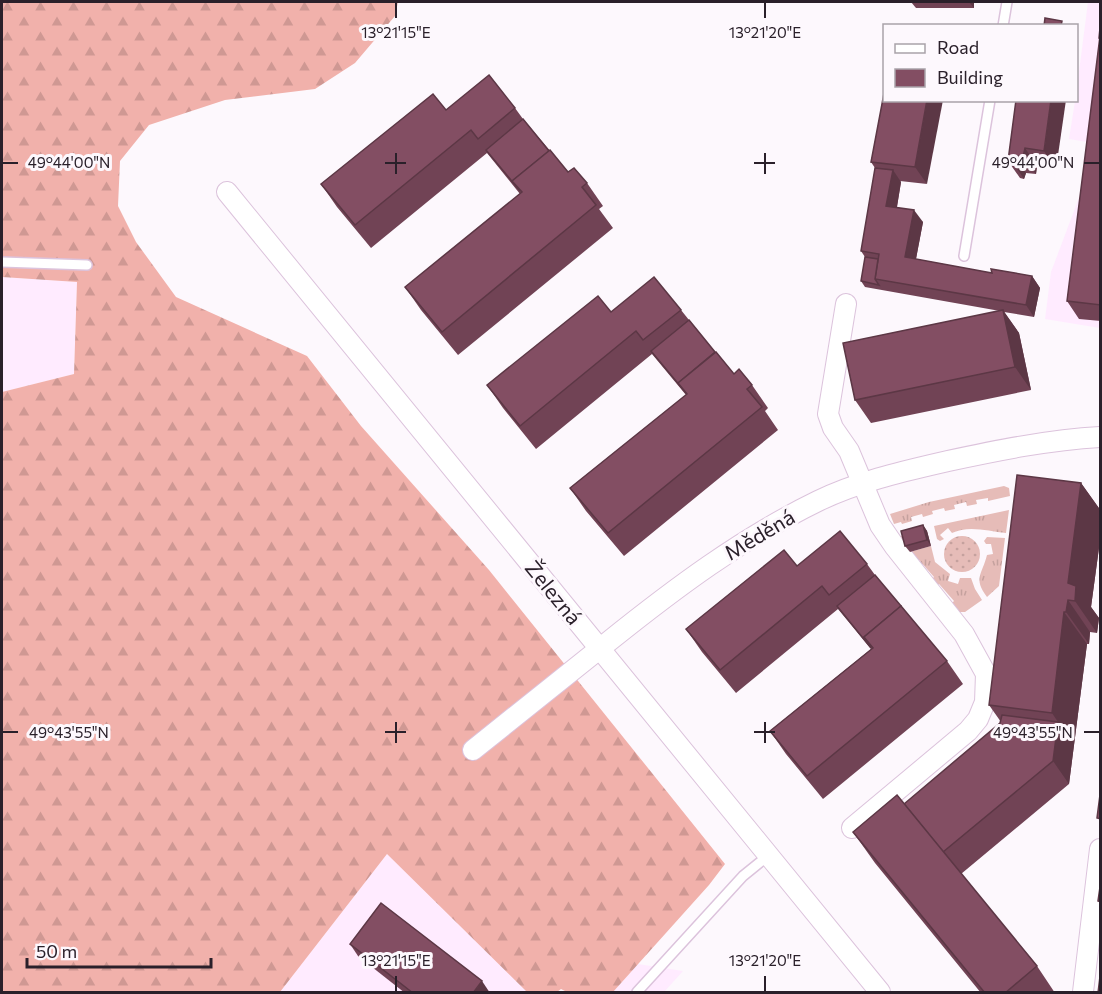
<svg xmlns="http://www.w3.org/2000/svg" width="1102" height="994" font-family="Commissioner,sans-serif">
<defs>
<pattern id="grass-tufts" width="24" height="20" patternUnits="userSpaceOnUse" patternTransform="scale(1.5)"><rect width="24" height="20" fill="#e6bcb8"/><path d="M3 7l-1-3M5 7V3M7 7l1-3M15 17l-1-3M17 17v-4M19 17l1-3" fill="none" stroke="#c5a19e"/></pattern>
<pattern id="forest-firs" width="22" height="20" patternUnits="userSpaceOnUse" patternTransform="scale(1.5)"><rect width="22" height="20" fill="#f1b1ab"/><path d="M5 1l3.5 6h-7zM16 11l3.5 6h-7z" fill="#cf9893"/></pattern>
<pattern id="park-dots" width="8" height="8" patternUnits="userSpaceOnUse" patternTransform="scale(1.5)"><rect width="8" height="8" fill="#e6bcb8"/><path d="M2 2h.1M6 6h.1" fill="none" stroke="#c5a19e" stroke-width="1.8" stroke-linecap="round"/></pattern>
</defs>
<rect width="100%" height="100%" fill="#fdf8fd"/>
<!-- built -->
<g fill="#ffebff">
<path d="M1088 2H1100V328L1045 319 1051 272 1080 195 1087 142 1069 139 1075 101 1076 100 1077 87Z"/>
<path d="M2 277 77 282 74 374 2 392Z"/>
<path d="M387 854 527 992H280Z"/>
<path d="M638 964 683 971 664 992H613Z"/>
</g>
<!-- grass -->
<g fill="url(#grass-tufts)">
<path d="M1004 486 1009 488 1010 496 988 501V498L976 500 977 504 967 506 966 502 954 505 955 509 945 511 944 508 932 511 933 514 923 517 922 514 911 517 912 521 902 524 901 522 894 524 890 514 929 502Z"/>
<path d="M1009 510 1006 533C988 531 968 525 952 533L948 528 940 535 944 539 940 541 937 539 934 526Z"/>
<path d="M905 535 910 552 931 546 935 562 950 574 948 581 958 584 960 578H971L975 589 982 600 965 612H956L951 604 954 601 939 584 936 586 930 581 934 577 919 560 916 562 898 537Z"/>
<path d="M987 537 1005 538 999 586 987 597C973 578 982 575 987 555L993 554 991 544H986L984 541Z"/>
</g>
<!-- forest -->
<path fill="url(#forest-firs)" d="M2 2H398L395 16 355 63 315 89 225 100 149 125 120 161 118 206 136 242 176 297 307 356 361 426 489 570 725 864 709 885 613 992H567L561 989 557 992H527L387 854 280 992H2V392L74 374 77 282 2 277Z"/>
<!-- park -->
<circle fill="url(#park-dots)" cx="962" cy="554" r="18"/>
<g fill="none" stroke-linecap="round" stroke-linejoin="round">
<!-- lane casing -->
<g stroke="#dcc3dc" stroke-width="12">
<g id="lane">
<path d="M1003 26 1007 2"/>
<path d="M964 256 990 100"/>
<path d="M2 262 87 265"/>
<path d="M637 992 743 876 769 855"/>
</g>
</g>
<!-- street casing -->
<g stroke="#dcc3dc" stroke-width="22">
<g id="street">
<path d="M227 192 880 992"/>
<path d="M846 304 828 414 833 428 849 451 880 525 895 547 964 634 986 674 985 702 978 719 968 731 852 828"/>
<path d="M473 750C518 714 563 678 608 642 674 589 742 538 818 501 859 481 905 471 948 461 999 450 1049 440 1100 437"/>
<path d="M1083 992 1100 849"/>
</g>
</g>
<!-- lane -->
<use href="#lane" stroke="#fff" stroke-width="9"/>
<!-- street -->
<use href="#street" stroke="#fff" stroke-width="20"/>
</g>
<!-- wall -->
<g fill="#714355">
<path d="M911 2H974V8H916Z"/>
<path d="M1101 18V321L1079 319 1067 301 1100 39 1099 38Z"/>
<path d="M885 88 927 184 900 181 901 182 897 207 923 222 916 259 992 273 1032 276 1040 288 1034 317 1004 312 1019 333 1031 390 871 423 855 400 1000 311 865 287 861 281 865 257 861 251 875 168 871 162Z"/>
<path d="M1016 100 1056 169 1037 166 1036 174 1026 173 1024 179 1020 178 1008 161Z"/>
<path d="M515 108 523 119 568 172 587 183 603 206 599 209 613 228 458 355 421 310 405 287 520 194 487 153 371 248 337 207 321 184 446 110Z"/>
<path d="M681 310 689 320 715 352 734 374 752 385 768 408 765 411 778 430 624 556 586 511 570 488 686 395 652 354 536 449 503 408 487 385 611 312Z"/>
<path d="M1081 483 1101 511V533L1091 607 1099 618 1097 633 1090 632 1089 644H1087L1069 784 961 874 1037 966 1055 993H981L875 863 853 832 904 804 1000 723 1001 722 989 705Z"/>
<path d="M923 525 927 531 931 546 910 552 905 546Z"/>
<path d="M867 564 875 575 947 661 963 684 823 799 786 754 770 731 871 649 838 609 736 693 702 652 686 629 797 566Z"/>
<path d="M350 944 490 993H405L358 956Z"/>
</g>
<!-- shaded-wall -->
<g fill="#5c3745">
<path d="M969 2H974V8Z"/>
<path d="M927 100H943L927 184 915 167Z"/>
<path d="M1051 100H1066L1056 169 1044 151Z"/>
<path d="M1025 148 1037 166 1036 174 1023 157Z"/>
<path d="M1013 155 1026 173 1024 179 1012 161Z"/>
<path d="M893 170 901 182 895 218 886 206Z"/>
<path d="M914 210 923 222 914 269 905 257Z"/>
<path d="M1032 276 1040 288 1034 317 1026 305Z"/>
<path d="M1003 310 1019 333 1031 390 1015 367Z"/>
<path d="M1081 483 1101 511V533L1091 607 1099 618 1097 633 1075 601 1068 583Z"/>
<path d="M923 525 927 531 931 546 927 540Z"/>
<path d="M1068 600 1090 632 1089 644 1066 612Z"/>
<path d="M1064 612 1087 644 1069 784 1053 761 1058 722 1052 713Z"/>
<path d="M482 981 490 993H473Z"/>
</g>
<!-- building -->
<g fill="#834e63" stroke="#5c3745" stroke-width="1.5">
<path d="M1045 18 1062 21 1061 26H1044Z"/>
<path d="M1101 18V36L1100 38H1099Z"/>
<path d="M1100 36H1101V305L1067 301Z"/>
<path d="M489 75 515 108 478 139 471 130 355 225 321 184 433 94 446 110Z"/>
<path d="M885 88V100H927L915 167 871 162Z"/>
<path d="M1016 100H1051L1044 151 1025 148 1023 157 1013 155 1012 161H1008Z"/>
<path d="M523 119 549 151 512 181 520 191 486 150Z"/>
<path d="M550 150 568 172 574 168 587 183 582 187 596 205 442 332 405 287 522 192 512 181Z"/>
<path d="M875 168 893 170 886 206 914 210 905 257 992 273 991 269 1032 276 1026 305 875 279 879 254 861 251Z"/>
<path d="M865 257 878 259 875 279 879 285 861 281Z"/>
<path d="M654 277 681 310 643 340 636 331 520 426 487 385 598 296 611 312Z"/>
<path d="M1003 310 1015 367 855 400 843 343Z"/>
<path d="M689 320 715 352 678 383 686 393 651 351Z"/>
<path d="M716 352 734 374 739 369 752 385 747 389 762 407 608 533 570 488 687 394 678 383Z"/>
<path d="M1017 475 1081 483 1068 583 1076 586 1075 601 1068 600 1066 612H1064L1052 713 989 705Z"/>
<path d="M923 525 927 540 905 546 901 531Z"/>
<path d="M840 531 867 564 829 595 822 586 720 670 686 629 784 550 797 566Z"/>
<path d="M875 575 901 606 864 637 871 648 837 606Z"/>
<path d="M901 606 947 661 807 776 770 731 873 648 864 637Z"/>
<path d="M1002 715 1058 722 1053 761 943 852 904 804 1000 723Z"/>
<path d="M1101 787V819L1097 818Z"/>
<path d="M897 795 1037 966 1005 993H985L853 832Z"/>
<path d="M1101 880V902L1098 901Z"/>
<path d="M381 903 482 981 473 993H413L350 944Z"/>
<path d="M1101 968V993H1098Z"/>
</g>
<!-- ticks -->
<path fill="none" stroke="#2a202a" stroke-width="2" d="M396 3V18M765 3V18M396 153V174M765 153V174M3 163H18M385 163H406M754 163H775M1084 163H1099M396 722V743M765 722V743M3 732H18M385 732H406M754 732H775M1084 732H1099M396 976V991M765 976V991"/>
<g text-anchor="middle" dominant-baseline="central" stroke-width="6" stroke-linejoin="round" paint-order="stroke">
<!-- street labels -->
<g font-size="21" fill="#2a202a" stroke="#fdf8fd">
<text transform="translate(759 534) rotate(-31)">Měděná</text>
<text transform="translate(554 592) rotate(51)">Železná</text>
</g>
</g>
<g font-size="15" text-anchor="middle" fill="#2a202a" stroke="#fdf8fd" stroke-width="6" stroke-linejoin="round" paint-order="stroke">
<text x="396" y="38">13°21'15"E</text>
<text x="765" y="38">13°21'20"E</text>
<text x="69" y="168">49°44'00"N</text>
<text x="1033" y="168">49°44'00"N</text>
<text x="69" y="738">49°43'55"N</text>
<text x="1033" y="738">49°43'55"N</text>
<text x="396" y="966">13°21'15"E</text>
<text x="765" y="966">13°21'20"E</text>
</g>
<!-- border -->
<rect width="1102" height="994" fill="none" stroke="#2a202a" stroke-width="6"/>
<!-- legend -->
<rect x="883" y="24" width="195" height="78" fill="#fdf8fd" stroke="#a9a2a9" stroke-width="1.5"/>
<rect x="895" y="44" width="30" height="9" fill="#ffffff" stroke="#a9a2a9" stroke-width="1.5"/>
<text x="937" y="54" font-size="18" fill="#2a202a">Road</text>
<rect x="895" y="69" width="30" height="18" fill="#834e63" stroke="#a9a2a9" stroke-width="1.5"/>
<text x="937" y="84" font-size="18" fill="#2a202a">Building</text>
<!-- scale -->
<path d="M27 958v9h184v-9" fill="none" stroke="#2a202a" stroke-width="3"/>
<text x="36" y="958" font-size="18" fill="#2a202a" stroke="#fdf8fd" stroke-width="4.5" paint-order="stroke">50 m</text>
</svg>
